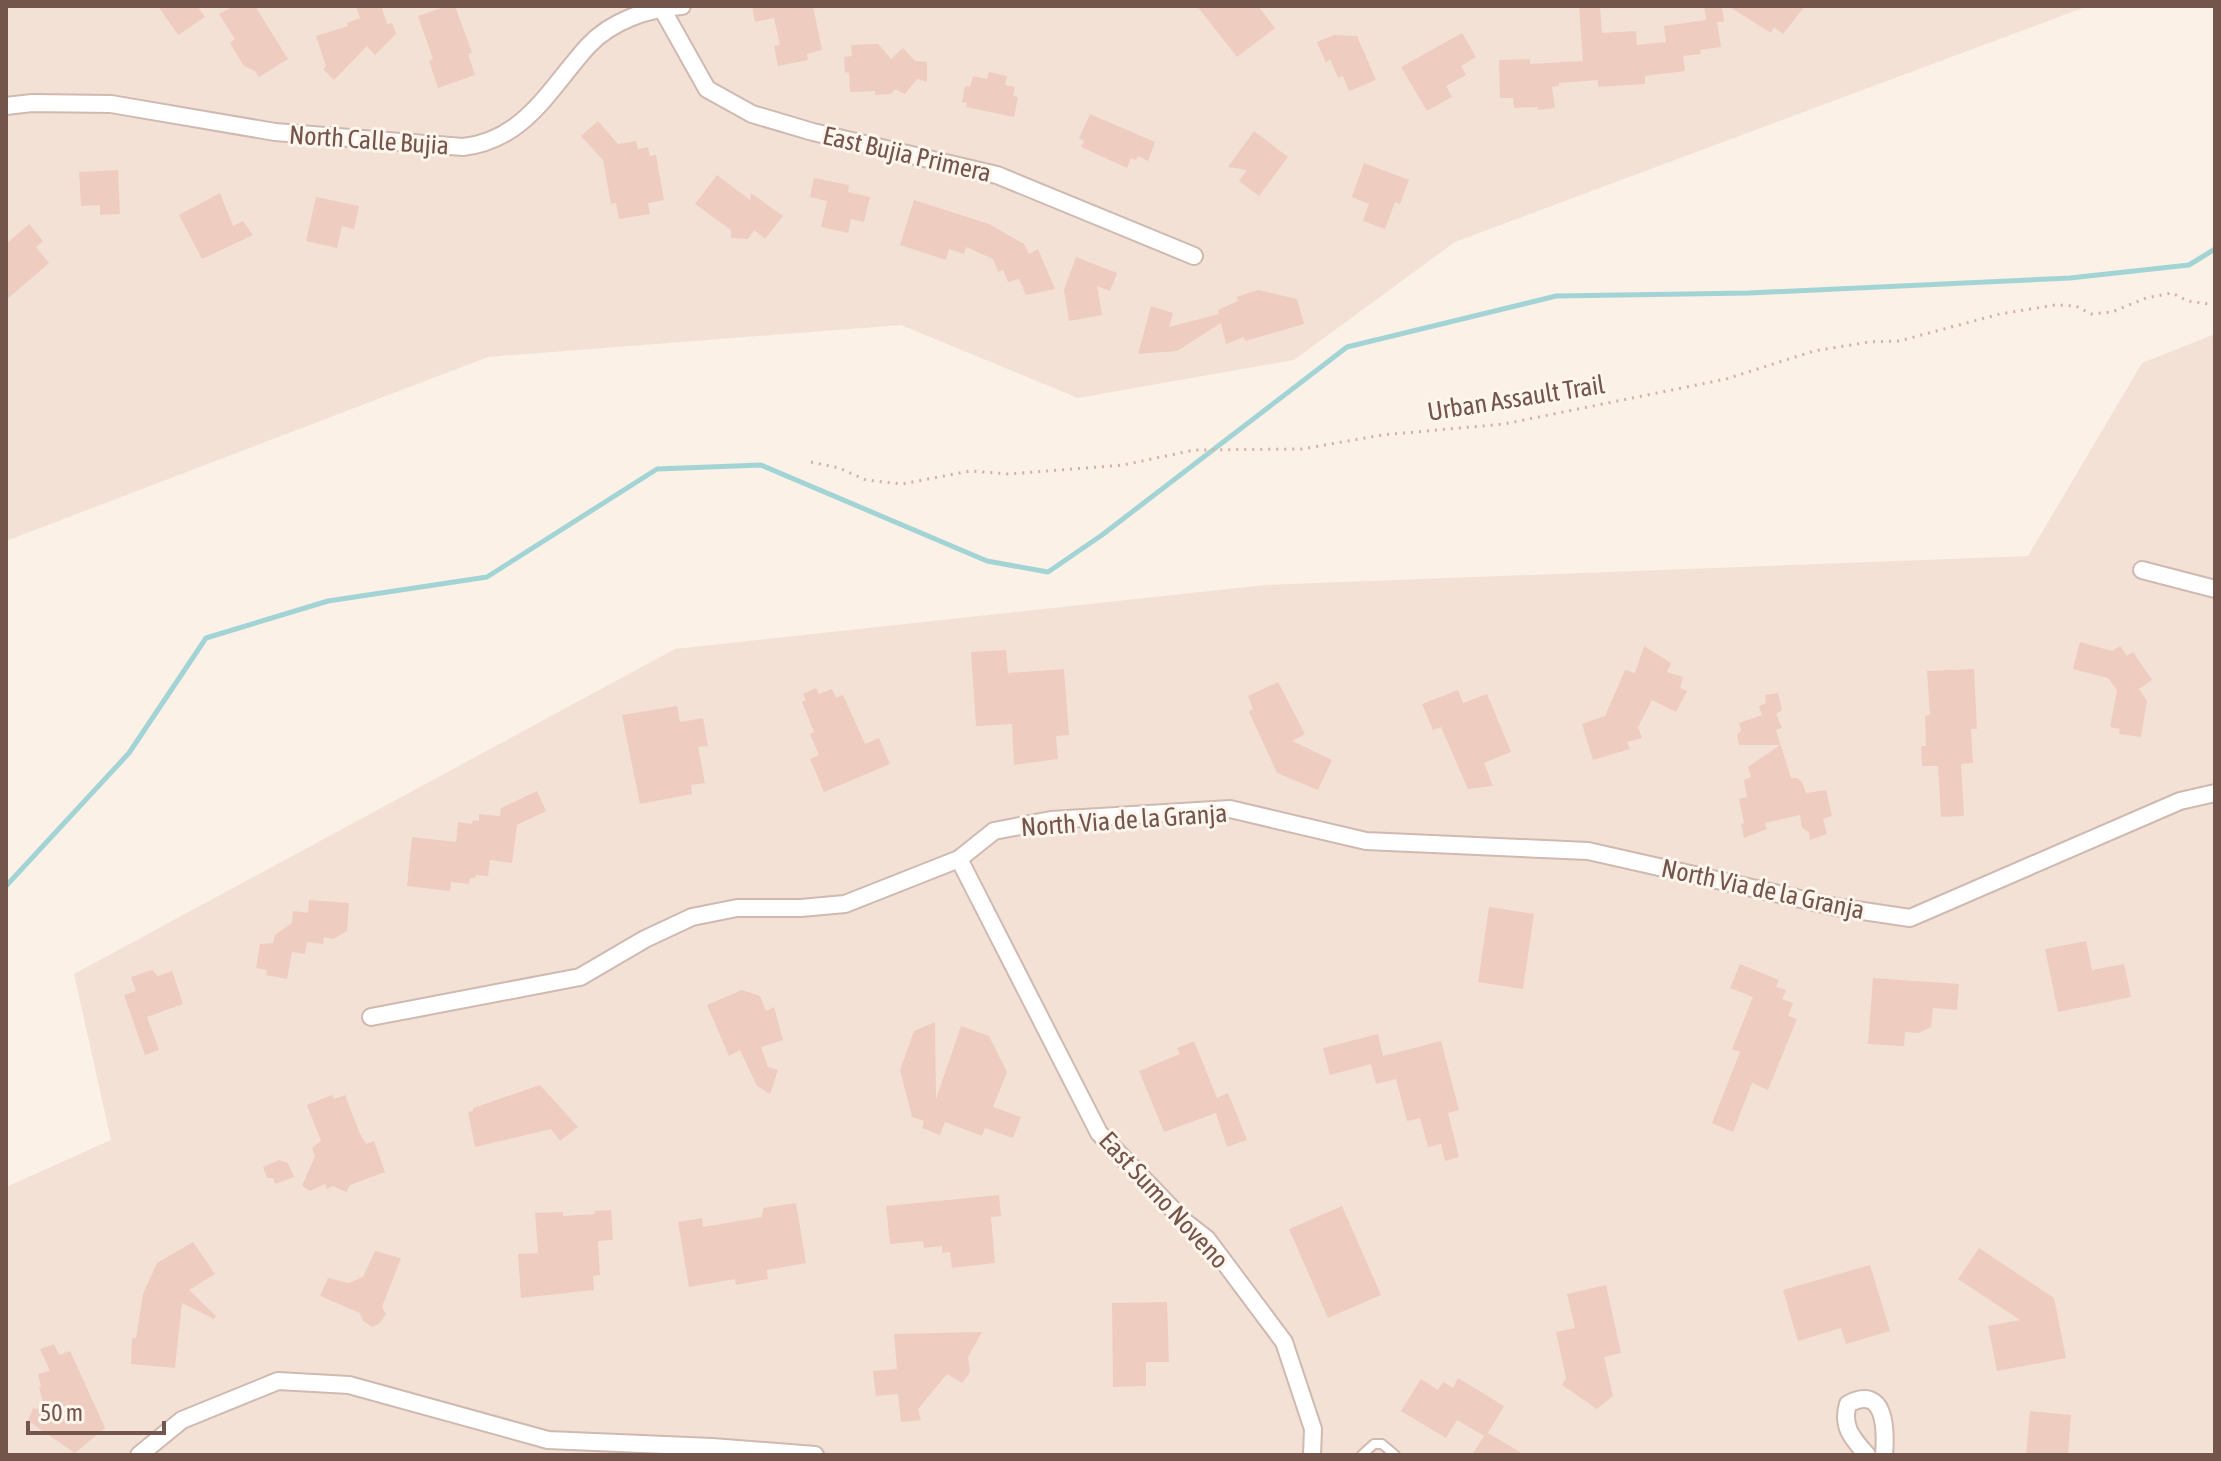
<svg xmlns="http://www.w3.org/2000/svg" width="2221" height="1461" font-family="'Asap Condensed',sans-serif">
<rect width="100%" height="100%" fill="#fbf1e7"/>
<!-- residential -->
<g fill="#f3e1d6">
<path d="M6 6H2088L1455 242 1294 360 1078 398 901 325 488 357 6 541Z"/>
<path d="M2215 334V1455H6V1187L111 1140 74 974 675 649 1265 585 2028 556 2142 363Z"/>
</g>
<g fill="none" stroke-linecap="round" stroke-linejoin="round">
<!-- stream -->
<path stroke="#a3d4d5" stroke-width="5" d="M6 886 129 753 206 638 328 601 487 577 657 469 761 465 987 561 1048 572 1102 535 1347 347 1556 296 1749 293 2070 278 2189 265 2215 249"/>
</g>
<!-- building -->
<g fill="#efccc0">
<path d="M158 6H197L205 17 178 35Z"/>
<path d="M234 6H255L288 59 259 77 255 71 244 66 230 43 235 39 219 14Z"/>
<path d="M356 6H381L387 24 392 23 396 34 375 55 367 46 334 80 323 69 326 66 316 36 348 26 347 23 360 18Z"/>
<path d="M447 6H455L472 53 468 54 475 75 438 88 429 61 433 59 418 16Z"/>
<path d="M752 6H813L822 50 807 54 808 60 778 66 774 46 780 45 774 18 755 22Z"/>
<path d="M1197 6H1258L1275 28 1237 57Z"/>
<path d="M1579 6H1600L1602 33 1636 31 1637 45 1666 42 1664 26 1706 20 1704 6H1722L1724 22H1717L1721 47 1700 50 1701 54 1683 56 1685 71 1645 76V84L1598 87V80L1559 83V86L1552 87 1555 108 1537 110 1538 107 1514 108 1513 98H1500L1499 60 1530 59V64L1583 61Z"/>
<path d="M1728 6H1805L1783 34 1774 27 1771 33Z"/>
<path d="M1462 33 1476 57 1461 66 1466 75 1446 86 1452 97 1427 111 1401 67Z"/>
<path d="M1334 35 1357 36 1376 80 1349 91 1343 76 1338 78 1330 59 1326 63 1317 42Z"/>
<path d="M878 44 891 59 903 48 915 61 927 62V82L917 79 905 94 895 89 891 94 875 95V91L850 92 849 73 845 72 844 57 852 56 851 45Z"/>
<path d="M989 72 1007 76 1005 85 1015 87 1013 96 1018 97 1014 117 966 107 967 103 962 102 965 86 970 87 973 76 987 79Z"/>
<path d="M1090 114 1155 142 1148 161 1138 156 1136 160 1131 158 1127 168 1081 147 1084 141 1079 138Z"/>
<path d="M598 121 618 144 636 141 638 149 648 147 650 156 656 155 664 200 648 203 650 214 619 219 616 203 611 204 603 160 581 136Z"/>
<path d="M1254 131 1288 157 1259 196 1239 181 1247 170 1228 167Z"/>
<path d="M1364 163 1409 180 1400 204 1395 202 1385 229 1363 221 1369 204 1352 197Z"/>
<path d="M118 170 120 214 100 215V205L81 206 79 172Z"/>
<path d="M717 175 750 200 751 193 783 216 765 239 754 230 748 239 731 238V230L695 204Z"/>
<path d="M814 178 849 185 848 192 870 197 864 222 851 219 848 233 821 227 827 201 810 197Z"/>
<path d="M220 193 233 226 243 221 253 235 202 259 179 215Z"/>
<path d="M316 197 359 206 354 229 342 226 337 248 306 241Z"/>
<path d="M914 200 989 224 1024 244 1029 254 1038 249 1055 289 1026 295 1019 279 1008 282 1003 270 998 272 993 259 966 247 964 254 949 249 946 260 900 245Z"/>
<path d="M29 224 43 241 36 247 49 263 6 300V244Z"/>
<path d="M1076 257 1117 273 1110 291 1097 286 1102 315 1069 321 1064 290Z"/>
<path d="M1258 290 1297 299 1304 324 1245 341 1244 337 1226 344 1221 323 1177 351 1138 354 1151 306 1173 313 1169 327 1219 314 1218 310 1238 301 1236 297Z"/>
<path d="M2080 642 2112 651 2120 646 2127 656 2133 652 2152 680 2139 689 2147 701 2141 737 2119 734 2120 729 2110 727 2117 690 2108 678 2073 669Z"/>
<path d="M1644 646 1671 663 1667 672 1683 677 1680 688 1687 691 1676 712 1652 700 1638 727 1642 738 1627 742 1630 749 1593 760 1582 724 1605 716 1625 670 1635 673Z"/>
<path d="M1006 650 1008 673 1064 669 1069 735 1056 736 1058 759 1014 765 1012 724 976 726 971 652Z"/>
<path d="M1974 669 1977 729H1971L1973 763 1961 764 1964 816 1941 817 1938 766H1922L1921 746H1926L1925 716 1930 715 1927 671Z"/>
<path d="M1278 682 1305 734 1292 741 1332 760 1318 790 1277 773 1249 712 1253 709 1248 696Z"/>
<path d="M816 688 819 694 832 689 836 698 843 695 865 744 879 738 890 764 824 792 810 759 819 755 810 734 814 732 802 702 806 700 803 694Z"/>
<path d="M1458 690 1463 703 1487 694 1511 752 1484 763 1493 786 1468 789 1441 727 1433 730 1422 704Z"/>
<path d="M1778 693 1782 710 1776 714 1782 728 1776 730 1791 778H1797L1802 782 1806 793 1826 790 1832 816 1823 819 1827 834 1810 840 1809 832 1802 828 1800 815 1765 823 1767 829 1744 838 1741 824 1744 823 1739 799 1747 797 1744 780 1751 777 1748 767 1780 745H1739L1737 735 1741 731 1739 723 1762 715 1759 706 1766 703 1765 695Z"/>
<path d="M677 706 680 722 703 718 708 746 698 747 705 783 691 785 692 794 640 804 622 715Z"/>
<path d="M537 791 546 811 517 825 512 863 490 860 488 876 476 875 475 878H470L469 884 451 882 450 891 407 886 412 837 456 842 458 822 472 824 473 820 479 821V814L500 816 501 808Z"/>
<path d="M309 900 349 903 347 931 333 939 324 937 323 944 307 942 305 954 292 952 287 979 266 975 267 970 256 968 260 944 273 943 275 935 292 923 293 911 308 913Z"/>
<path d="M1489 907 1534 914 1523 989 1478 982Z"/>
<path d="M2086 941 2092 970 2124 964 2131 997 2058 1012 2045 949Z"/>
<path d="M1740 964 1779 980 1776 987 1786 990 1782 999 1793 1003 1788 1016 1797 1019 1768 1090 1752 1083 1733 1132 1712 1123 1740 1052 1732 1049 1753 997 1730 988Z"/>
<path d="M152 970 158 976 172 971 183 1004 147 1017 159 1050 145 1055 124 995 136 991 131 977Z"/>
<path d="M1873 978 1959 984 1957 1010 1933 1008 1931 1027 1919 1033 1905 1032 1904 1046 1868 1044Z"/>
<path d="M742 990 760 996 766 1011 774 1007 783 1040 761 1047 768 1067 778 1070 770 1094 757 1086 740 1050 729 1056 707 1005Z"/>
<path d="M935 1022 936 1099 961 1026 989 1036 1007 1072 993 1107 1021 1117 1013 1138 985 1128 982 1136 945 1122 940 1135 922 1128 924 1121 912 1117 900 1070 914 1031Z"/>
<path d="M1378 1034 1383 1056 1441 1041 1459 1110 1448 1113 1459 1157 1445 1161 1441 1144 1428 1147 1420 1118 1407 1121 1396 1079 1376 1084 1371 1064 1330 1075 1323 1048Z"/>
<path d="M1194 1041 1217 1098 1228 1093 1247 1140 1227 1147 1216 1113 1164 1132 1139 1071 1180 1054 1177 1048Z"/>
<path d="M540 1085 578 1127 560 1141 551 1129 475 1147 468 1112 473 1111V1108Z"/>
<path d="M332 1095 334 1099 345 1095 360 1134 366 1144 374 1141 385 1172 350 1185 346 1192 333 1186 327 1189 325 1184 310 1191 302 1186 315 1156 312 1148 321 1141 307 1105Z"/>
<path d="M279 1160 288 1163 294 1177 275 1184 273 1178H267L263 1167Z"/>
<path d="M999 1195 1001 1216 991 1217 995 1263 952 1268 950 1252 942 1253V1246L924 1248 923 1241 890 1244 886 1206Z"/>
<path d="M796 1203 806 1263 767 1270 768 1279 736 1285 735 1279 689 1287 678 1222 702 1218 703 1227 762 1217 763 1208Z"/>
<path d="M1342 1206 1381 1295 1328 1318 1289 1229Z"/>
<path d="M611 1210 613 1240 598 1241 600 1275 593 1276 594 1290 521 1298 518 1254 538 1253 535 1213 563 1212V1216L595 1214 594 1211Z"/>
<path d="M193 1242 215 1274 189 1290 216 1316 214 1319 182 1303 175 1368 131 1364 132 1338H136L143 1294 157 1263Z"/>
<path d="M1979 1248 2054 1298 2066 1358 1997 1371 1988 1326 2020 1320 1958 1279Z"/>
<path d="M375 1251 401 1258 382 1307 386 1314 379 1324 372 1327 363 1321 360 1313 320 1296 328 1278 349 1283 363 1277Z"/>
<path d="M1870 1265 1890 1331 1846 1344 1841 1328 1798 1341 1783 1290Z"/>
<path d="M1606 1285 1621 1353 1604 1357 1613 1396 1597 1409 1562 1385 1566 1378 1556 1332 1575 1328 1567 1294Z"/>
<path d="M1167 1302 1169 1362H1146V1386L1113 1387 1112 1303Z"/>
<path d="M982 1332 968 1357 970 1372 962 1383 947 1374 918 1409 921 1420 901 1422 898 1394 876 1396 873 1371 897 1369 894 1334Z"/>
<path d="M54 1344 59 1355 70 1351 105 1428 75 1453 28 1421 33 1408 46 1411 39 1388 41 1387 38 1374 50 1371 40 1349Z"/>
<path d="M1458 1378 1504 1406 1488 1433 1525 1455H1472L1484 1436 1457 1420 1446 1438 1401 1411 1421 1379 1438 1390 1443 1382 1453 1388Z"/>
<path d="M2030 1411 2071 1415 2068 1455H2026Z"/>
</g>
<g fill="none" stroke-linecap="round" stroke-linejoin="round">
<!-- service casing -->
<g stroke="#cfb9b0" stroke-width="12">
<path id="service" d="M1362 1455 1374 1444H1382L1395 1455"/>
</g>
<!-- minor casing -->
<g stroke="#cfb9b0" stroke-width="20">
<g id="minor">
<path d="M661 7 707 89 752 114 813 132 997 175 1194 256"/>
<path d="M6 106 32 103 111 104 275 132 463 147C525 140 550 88 588 46 611 21 649 8 682 6"/>
<path d="M2142 570 2215 589"/>
<path d="M959 859 1099 1133 1185 1222 1207 1239 1284 1342 1313 1429 1312 1455"/>
<path d="M371 1017 580 977 645 939 692 917 737 908H801L845 904 959 859 994 831 1051 820 1230 809 1366 841 1588 851 1836 907 1910 918 2180 801 2215 793"/>
<path d="M139 1455 182 1420 278 1381 349 1385 548 1440 712 1447 815 1455"/>
<path d="M1867 1455C1853 1439 1841 1427 1848 1404 1886 1384 1886 1430 1884 1455"/>
</g>
</g>
<!-- path -->
<path stroke="#d4afa3" stroke-width="3" stroke-dasharray="2 6" stroke-linecap="butt" d="M811 462 839 468 866 480 902 484 970 471 1009 474 1123 465 1194 450 1302 449 1382 435 1504 424 1726 379 1814 351 1869 342 1899 341 2000 314 2055 305 2076 306 2091 314 2112 312 2146 298 2172 293 2188 301 2215 305"/>
<!-- service -->
<use href="#service" stroke="#fff" stroke-width="8"/>
<!-- minor -->
<use href="#minor" stroke="#fff" stroke-width="16"/>
</g>
<g text-anchor="middle" dominant-baseline="central" stroke-width="6" stroke-linejoin="round" paint-order="stroke">
<!-- street labels -->
<g font-size="26" fill="#74554c" stroke="#fef5ed">
<text transform="translate(369 140) rotate(4)">North Calle Bujia</text>
<text transform="translate(907 154) rotate(13)">East Bujia Primera</text>
<text transform="translate(1516 398) rotate(-9)">Urban Assault Trail</text>
<text transform="translate(1124 820) rotate(-4)">North Via de la Granja</text>
<text transform="translate(1763 889) rotate(12)">North Via de la Granja</text>
<text transform="translate(1164 1200) rotate(47)">East Sumo Noveno</text>
</g>
</g>
<!-- border -->
<rect width="2221" height="1461" fill="none" stroke="#74554c" stroke-width="16"/>
<!-- scale -->
<path d="M28 1421v12h136v-12" fill="none" stroke="#74554c" stroke-width="4"/>
<text x="40" y="1421" font-size="24" fill="#74554c" stroke="#fef5ed" stroke-width="6" paint-order="stroke">50 m</text>
</svg>
